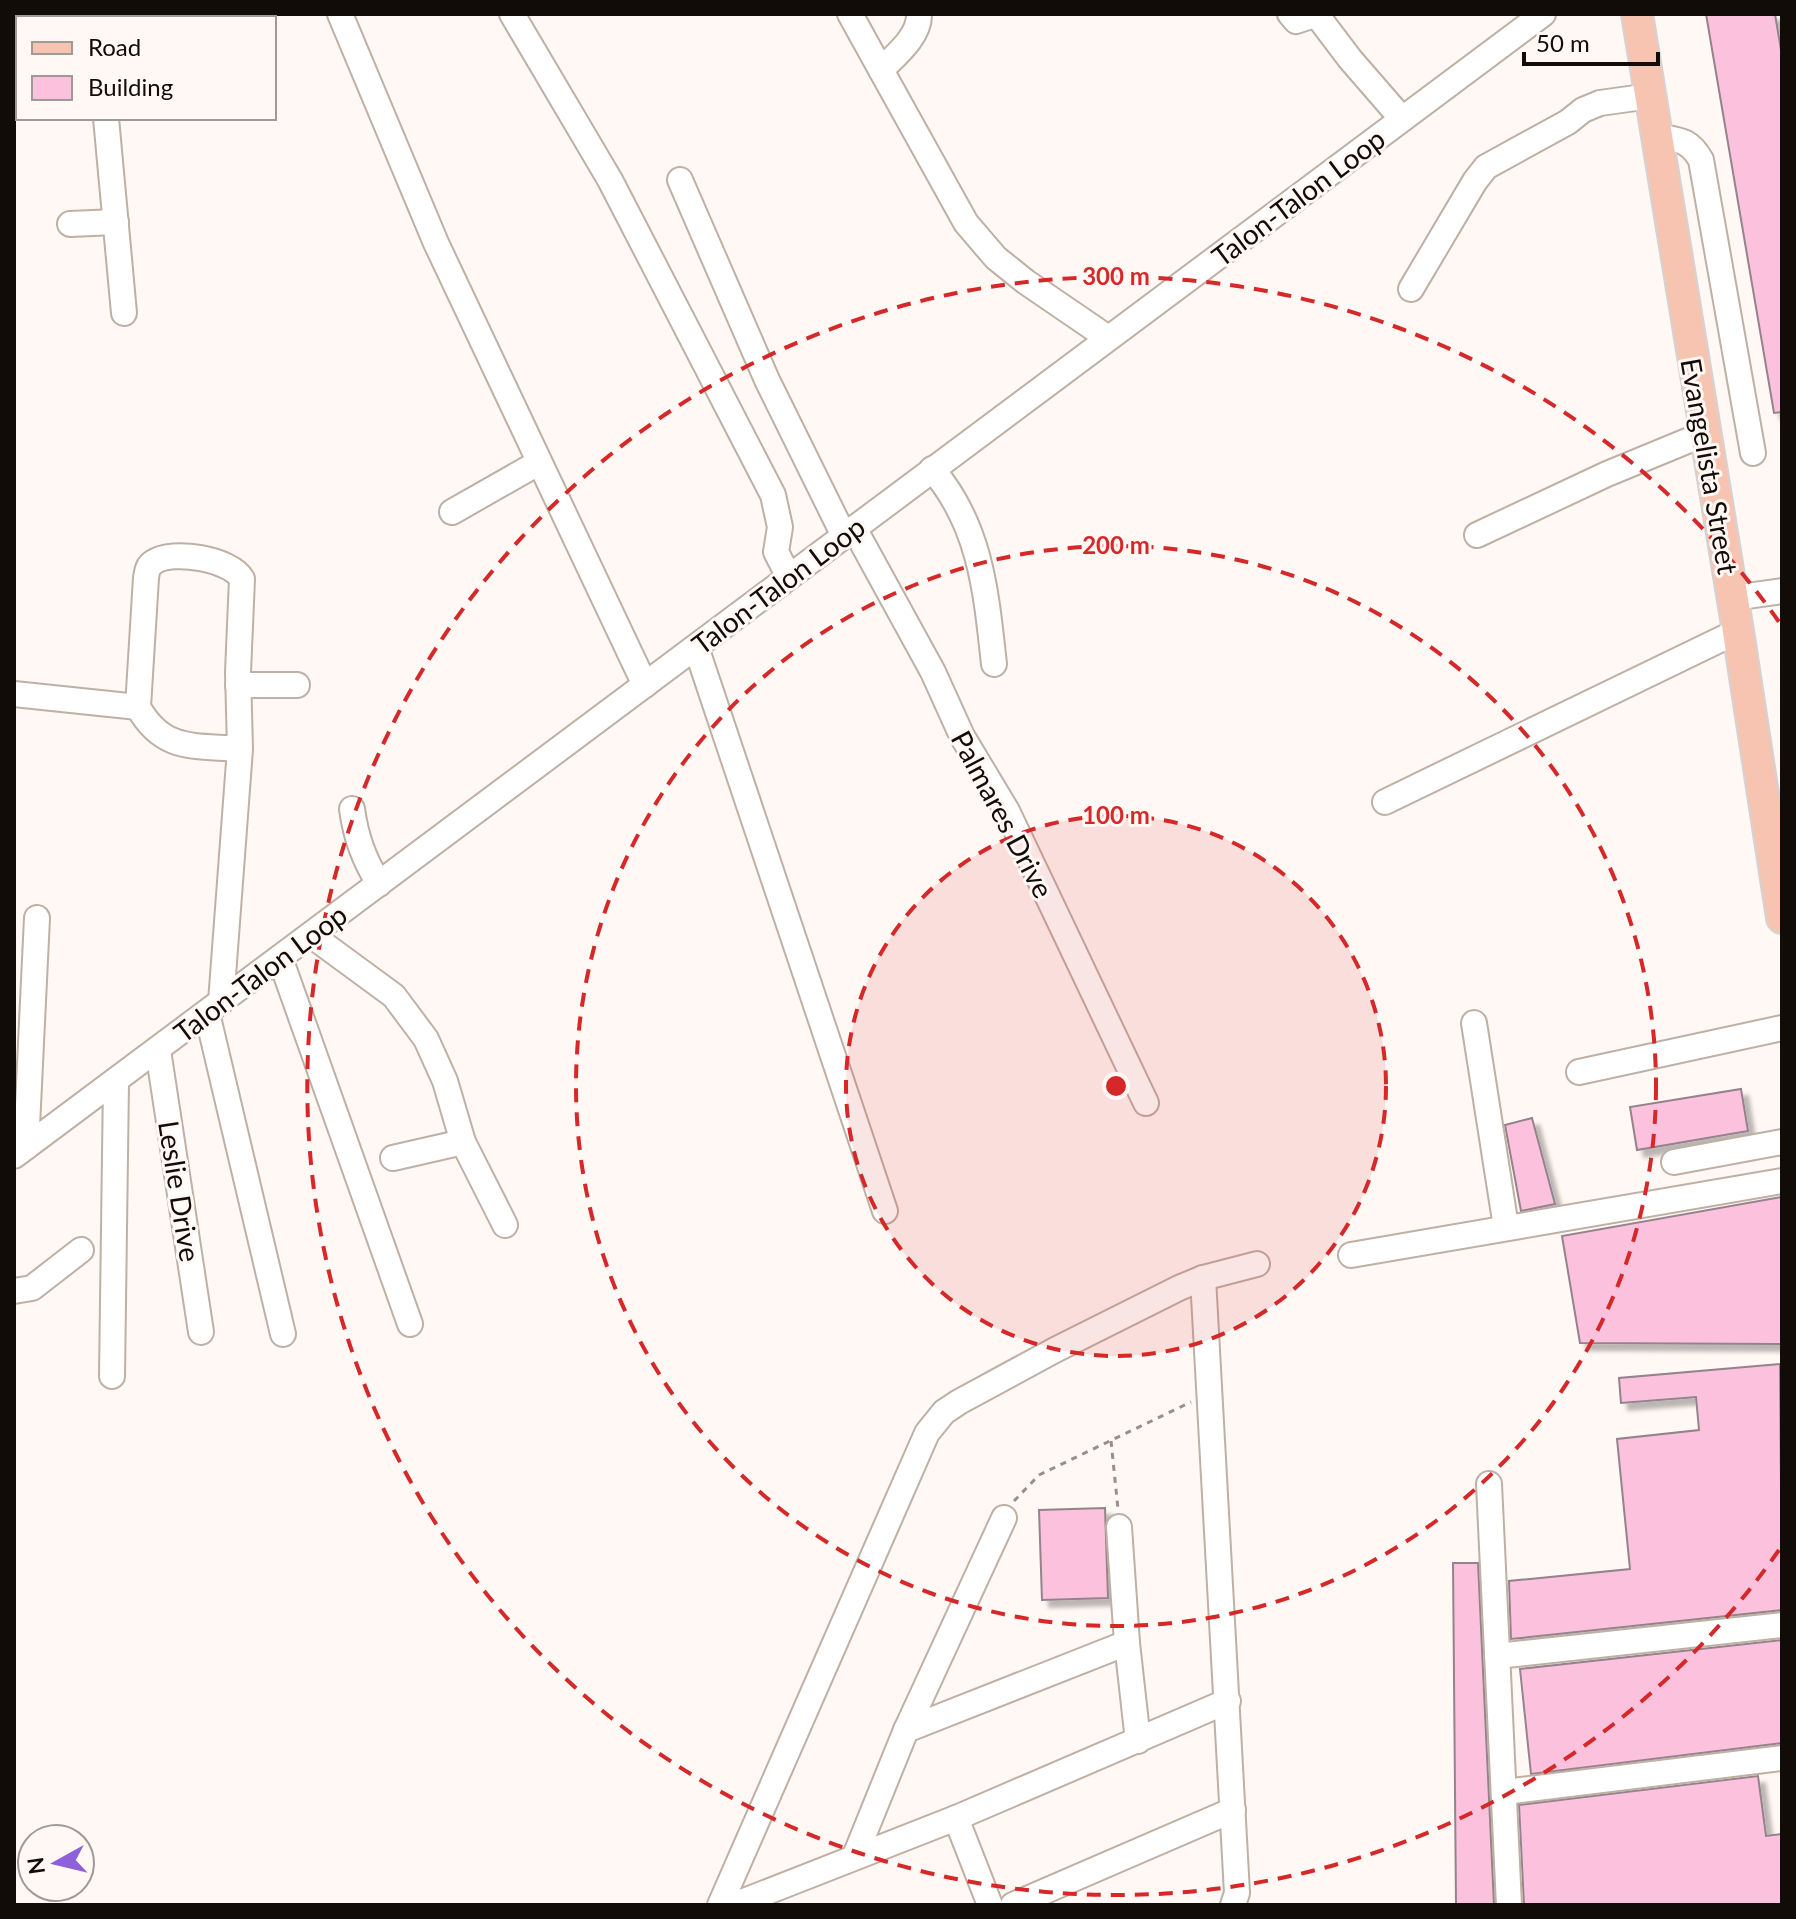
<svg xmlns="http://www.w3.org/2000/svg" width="1796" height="1919" font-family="Lato,sans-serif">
<defs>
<filter id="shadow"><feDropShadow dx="7" dy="7" stdDeviation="2" flood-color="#0004"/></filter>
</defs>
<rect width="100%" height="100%" fill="#fff8f4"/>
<!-- building -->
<g fill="#fcc2dd" stroke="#94838b" stroke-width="2" filter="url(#shadow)">
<path d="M1706 14H1775L1782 56V412L1774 413Z"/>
<path d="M1741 1089 1748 1131 1637 1150 1630 1107Z"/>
<path d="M1532 1118 1555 1204 1521 1211 1505 1125Z"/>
<path d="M1782 1197V1344L1580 1343 1562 1236Z"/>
<path d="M1780 1364 1782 1610 1511 1639 1509 1581 1630 1569 1617 1439 1699 1430 1696 1397 1621 1403 1619 1378Z"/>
<path d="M1105 1508 1108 1598 1042 1600 1039 1510Z"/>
<path d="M1453 1563H1478L1494 1905H1456Z"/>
<path d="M1782 1640V1743L1531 1774 1520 1669Z"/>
<path d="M1758 1776 1766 1836 1782 1834V1905H1524L1519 1805Z"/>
</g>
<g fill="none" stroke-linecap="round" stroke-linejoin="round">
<!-- minor casing -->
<g stroke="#bfb0a5" stroke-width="28">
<g id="minor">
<path d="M96 14V18"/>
<path d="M340 14 436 243 645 685"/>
<path d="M512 14 610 180 773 495 780 527 776 552 789 577"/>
<path d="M850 14 881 70"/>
<path d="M919 14C920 36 896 55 881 70L966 223 996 258 1026 282 1108 338"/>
<path d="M1290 14 1296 21 1314 15 1319 18 1350 59 1402 119"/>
<path d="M106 118 124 313"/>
<path d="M1656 136C1679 140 1689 139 1701 160L1753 453"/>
<path d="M680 180 767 380 844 536"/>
<path d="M70 224 116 222"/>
<path d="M1411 289 1475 181 1486 167 1568 122 1583 110 1600 103 1650 96"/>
<path d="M932 469C981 526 986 592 994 664"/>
<path d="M452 512 538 463"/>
<path d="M854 528 933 672 962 736 1007 811 1146 1103"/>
<path d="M1477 535 1607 474 1704 434"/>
<path d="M1733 598 1782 591"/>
<path d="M696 647 885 1211"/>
<path d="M238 685H297"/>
<path d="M14 694 138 707"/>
<path d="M1385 802 1738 631"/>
<path d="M352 809C356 838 364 859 379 884"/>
<path d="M311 935 394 996 426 1039 445 1081 463 1142 505 1225"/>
<path d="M280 958 410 1324"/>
<path d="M221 1002 240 749C194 745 163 752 138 707L146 578C147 572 147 566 154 562 172 549 231 559 242 579L238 672 240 749"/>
<path d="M207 1013 283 1334"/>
<path d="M1474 1023 1506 1227"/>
<path d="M158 1050 201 1332"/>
<path d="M1579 1072 1782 1028"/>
<path d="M26 1147 37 918"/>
<path d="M14 1156 1543 14"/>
<path d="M393 1158 463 1142"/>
<path d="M1674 1162 1782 1142"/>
<path d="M1351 1255 1782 1181"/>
<path d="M1203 1278 1237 1893 1233 1905"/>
<path d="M14 1291 32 1288 81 1250"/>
<path d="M112 1376 116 1082"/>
<path d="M1489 1484 1509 1905"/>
<path d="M1119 1527 1127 1643 1138 1741"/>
<path d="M1497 1656 1782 1625"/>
<path d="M906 1730 1127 1643"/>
<path d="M1504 1792 1782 1758"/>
<path d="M956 1818 990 1905"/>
<path d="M855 1856 906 1730 1004 1518"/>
<path d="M720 1905 927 1433 944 1412 959 1402 1055 1350 1179 1288 1203 1278 1257 1264"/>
<path d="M734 1905 956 1818 1228 1701"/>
<path d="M1013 1905 1233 1810"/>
</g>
</g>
<!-- major casing -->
<g stroke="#d4d3d3" stroke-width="34">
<path id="major" d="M1637 14 1738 631 1782 918"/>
</g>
<!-- path -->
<g stroke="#96908c" stroke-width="3" stroke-dasharray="6 6" stroke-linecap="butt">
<path d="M1111 1441 1118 1509"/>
<path d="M1014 1501 1039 1475 1191 1402"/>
</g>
<!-- minor -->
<use href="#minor" stroke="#fff" stroke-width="24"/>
<!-- major -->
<use href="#major" stroke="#f7c4b2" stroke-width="30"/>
</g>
<!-- distance rings -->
<circle cx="1116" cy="1086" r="270" fill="#d62828" fill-opacity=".12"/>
<g fill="none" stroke="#d62828" stroke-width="4" stroke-dasharray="14 10">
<circle cx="1116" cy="1086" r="270"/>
<circle cx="1116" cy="1086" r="540"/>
<path d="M1779 1550A809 809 0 1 1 1779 622"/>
</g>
<g text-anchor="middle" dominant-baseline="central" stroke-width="6" stroke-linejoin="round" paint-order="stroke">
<!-- street labels -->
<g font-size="28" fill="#110c08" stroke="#fff8f4">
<text transform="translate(1298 197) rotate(-37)">Talon-Talon Loop</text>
<text transform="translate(1710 466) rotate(80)">Evangelista Street</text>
<text transform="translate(778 585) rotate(-37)">Talon-Talon Loop</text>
<text transform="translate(1003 814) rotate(62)">Palmares Drive</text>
<text transform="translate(260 973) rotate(-37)">Talon-Talon Loop</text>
<text transform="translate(180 1191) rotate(81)">Leslie Drive</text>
</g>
</g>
<circle cx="1116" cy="1086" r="12" fill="#d62828" stroke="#fff8f4" stroke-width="4"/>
<g font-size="24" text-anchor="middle" font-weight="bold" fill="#d62828" stroke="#fff8f4" stroke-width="6" stroke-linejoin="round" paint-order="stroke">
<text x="1116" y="285">300 m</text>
<text x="1116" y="554">200 m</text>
<text x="1116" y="824">100 m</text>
</g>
<!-- border -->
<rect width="1796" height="1919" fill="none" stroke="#110c08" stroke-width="32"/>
<!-- legend -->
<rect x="16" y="16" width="260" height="104" fill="#fff8f4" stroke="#a09a96" stroke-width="2"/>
<rect x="32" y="42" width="40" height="12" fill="#f7c4b2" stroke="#a09a96" stroke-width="2"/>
<text x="88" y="56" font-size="24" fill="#110c08">Road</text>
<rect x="32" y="76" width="40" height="24" fill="#fcc2dd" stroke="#a09a96" stroke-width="2"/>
<text x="88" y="96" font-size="24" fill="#110c08">Building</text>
<!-- north arrow -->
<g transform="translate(56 1863) rotate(262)"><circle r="38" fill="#fff8f4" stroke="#a09a96" stroke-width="2"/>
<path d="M0-6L14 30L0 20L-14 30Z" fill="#8e61db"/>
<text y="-12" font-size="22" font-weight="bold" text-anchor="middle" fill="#110c08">N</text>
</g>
<!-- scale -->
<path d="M1524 52v12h134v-12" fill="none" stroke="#110c08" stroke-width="4"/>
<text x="1536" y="52" font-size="24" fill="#110c08" stroke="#fff8f4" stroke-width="6" paint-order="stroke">50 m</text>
</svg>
